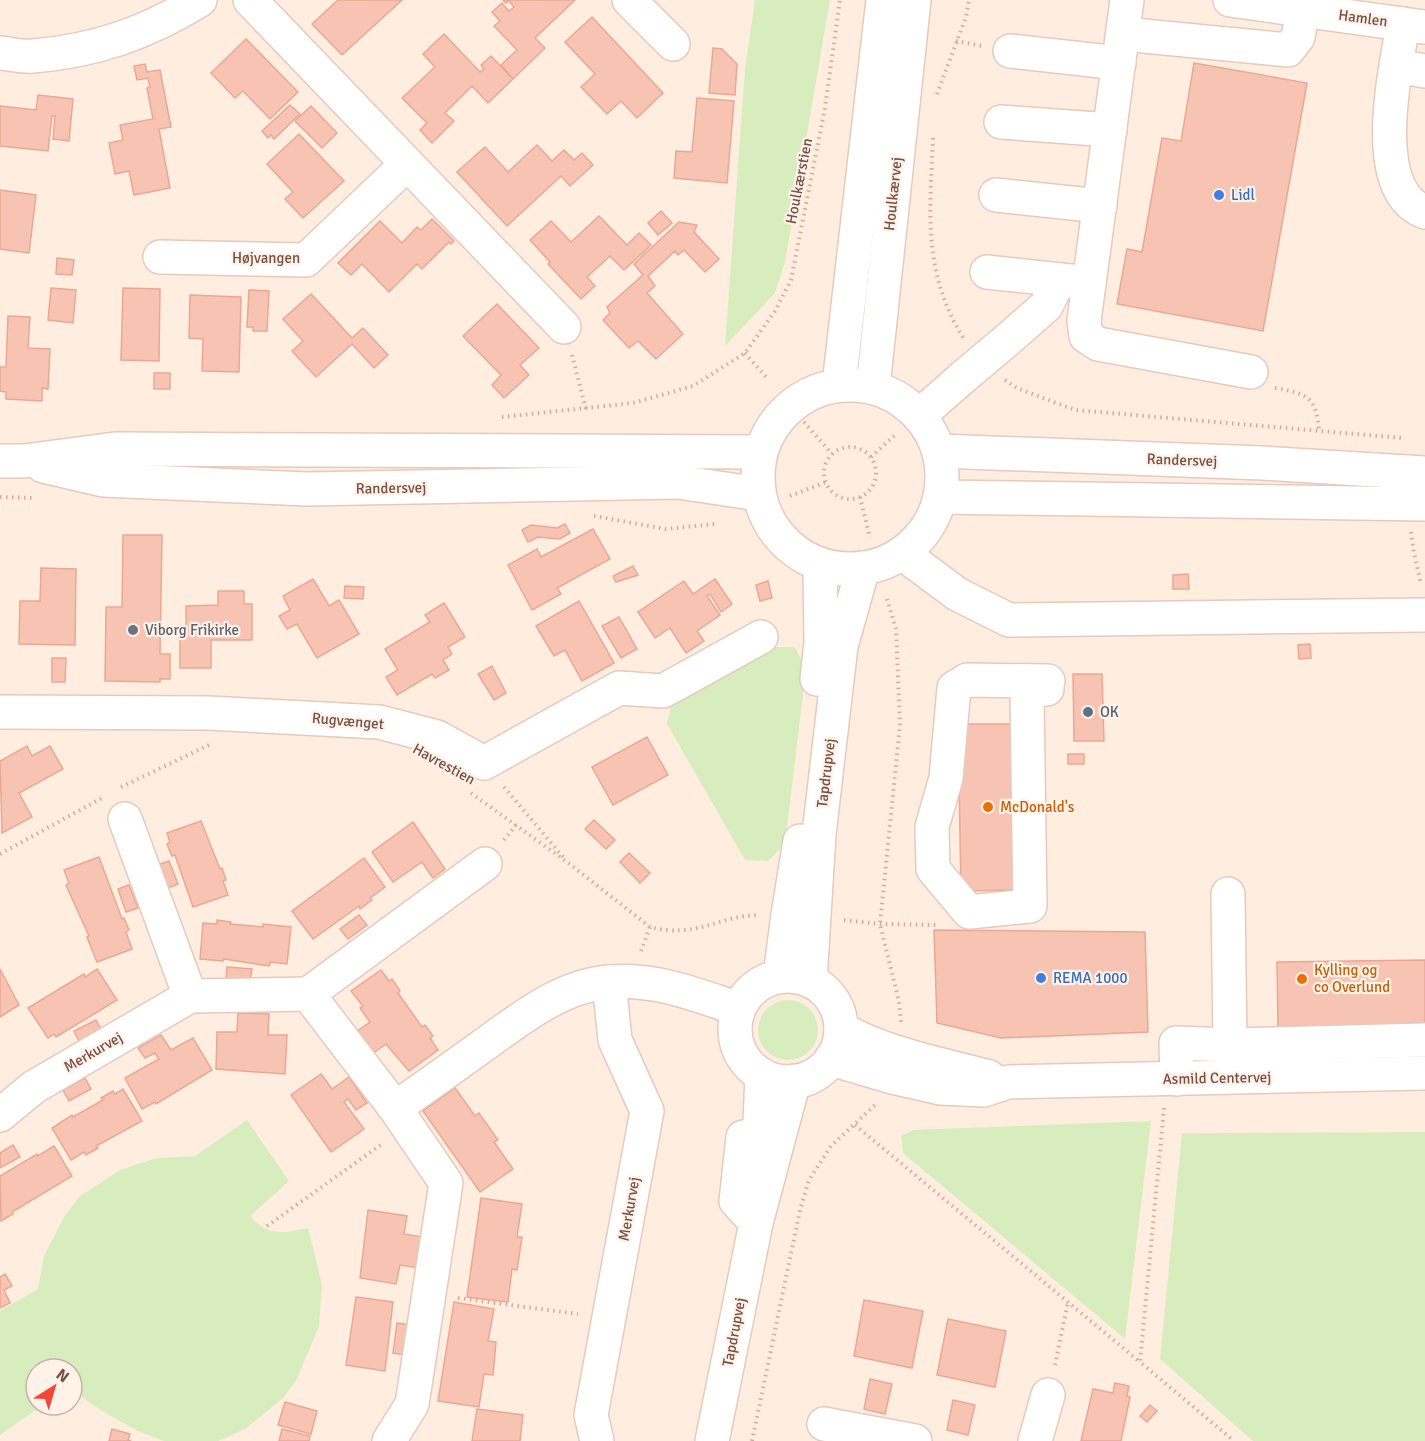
<svg xmlns="http://www.w3.org/2000/svg" width="1425" height="1441" font-family="Signika,sans-serif">
<rect width="100%" height="100%" fill="#ffeedf"/>
<!-- green -->
<g fill="#d8edbd">
<path d="M755 0H830L785 262 775 293 725 346 745 69Z"/>
<path d="M768 647H795L806 669 785 844 768 861 745 860 667 724 671 705Z"/>
<circle cx="788" cy="1030" r="30"/>
<path d="M247 1120 289 1181 250 1216C269 1237 283 1233 308 1228L322 1284 319 1326 297 1379 283 1398 245 1429 218 1441H164L138 1431 102 1411 80 1396 72 1387V1369H36V1405H43L0 1435V1311L38 1289 44 1256 64 1217 79 1197 120 1170 157 1158 195 1156Z"/>
<path d="M1151 1121 1125 1339 903 1153 901 1136 913 1130Z"/>
<path d="M1425 1132V1441H1253L1160 1359 1182 1133Z"/>
</g>
<!-- building -->
<g fill="#f7c4b4" stroke="#eba793" stroke-width="1.5">
<path d="M338 0H402L342 55 312 24Z"/>
<path d="M503 0H575L535 38 545 48 513 79 501 65 517 50 494 26 500 21 492 12 502 3 509 11 514 7 509 1 506 3Z"/>
<path d="M592 17 663 93 637 118 621 101 607 114 581 87 595 74 565 42Z"/>
<path d="M444 34 480 72 484 69 481 65 491 56 513 79 488 103 472 86 445 113 454 121 432 143 420 130 427 123 402 98 435 67 423 54Z"/>
<path d="M246 39 298 92 270 119 243 91 235 98 211 73Z"/>
<path d="M713 48 722 49 737 64 735 95 709 93Z"/>
<path d="M1194 63 1307 83 1263 331 1117 304 1127 249 1142 252 1162 138 1181 141Z"/>
<path d="M145 64 147 72 160 70 171 127 159 129 170 188 134 195 129 171 115 174 109 143 123 140 120 125 153 119 147 88 150 87 148 78 137 80 134 66Z"/>
<path d="M38 95 73 99 69 141 53 139 55 116H52L48 151 0 146V106L36 110Z"/>
<path d="M697 98 734 101 727 183 674 178 676 151 692 152Z"/>
<path d="M290 105 300 114 274 139 271 135 268 138 262 131Z"/>
<path d="M311 106 337 133 322 148 295 121Z"/>
<path d="M299 134 344 181 303 218 285 199 293 192 267 164Z"/>
<path d="M537 145 552 161 564 150 574 160 582 153 593 165 570 186 561 176 507 226 457 172 485 147 508 172Z"/>
<path d="M0 190 36 195 29 253 0 249Z"/>
<path d="M661 211 672 223 658 235 648 223Z"/>
<path d="M599 216 627 245 639 233 651 245 624 270 610 256 587 277 595 286 581 299 548 264 550 262 530 240 551 221 571 242Z"/>
<path d="M432 219 454 241 451 244 449 242 422 269 417 264 389 292 362 264 351 275 338 263 380 221 402 243 417 227 421 230Z"/>
<path d="M679 222 697 225 694 232 719 259 705 272 684 250 678 255 675 251 648 276 655 286 647 293 683 334 656 359 638 341 629 348 603 320 610 313 607 307 643 275 634 264Z"/>
<path d="M57 258 74 260 72 275 56 274Z"/>
<path d="M51 288 76 290 73 323 48 320Z"/>
<path d="M123 288 160 289 159 361 121 360Z"/>
<path d="M249 290 269 291 267 331H253V327H247Z"/>
<path d="M311 294 352 338 363 328 388 355 374 368 352 344 316 377 292 351 303 341 283 319Z"/>
<path d="M190 295 241 297 239 372 202 371 203 339 189 338Z"/>
<path d="M497 304 539 348 520 365 529 375 504 398 492 385 501 375 463 336Z"/>
<path d="M8 316 30 317 28 348 50 349 48 389 42 388V401L6 399V392L0 391V367H6Z"/>
<rect x="154" y="373" width="16" height="16"/>
<path d="M565 524 570 533 560 539 538 537 528 542 522 530 531 525 557 528Z"/>
<path d="M593 529 610 559 557 588 561 594 532 610 508 565 537 549 541 557Z"/>
<path d="M123 535H162L160 654H170V679H160V682L105 681 106 607H122Z"/>
<path d="M633 566 638 575 616 582 613 576Z"/>
<path d="M41 568 76 569 75 645 19 644 20 601H40Z"/>
<path d="M1188 574 1189 589H1173V575Z"/>
<path d="M313 579 329 606 339 600 359 634 317 658 297 624 287 629 279 616 290 610 283 596Z"/>
<path d="M715 579 732 604 721 612 710 594 707 596 720 615 697 631 704 641 686 653 670 628 655 638 638 612 684 581 693 594Z"/>
<path d="M768 581 772 598 760 601 756 585Z"/>
<path d="M345 586 364 587 363 599 344 598Z"/>
<path d="M218 591H244V604H252V640H211V668H180V636H186V606L218 605Z"/>
<path d="M579 601 614 663 582 681 565 650 554 656 536 626Z"/>
<path d="M444 603 465 637 448 647 452 654 443 660 449 670 435 678 432 674 397 695 386 677 398 670 385 649 430 622 425 615Z"/>
<path d="M619 617 637 649 621 658 602 626Z"/>
<path d="M1310 644 1311 658 1299 659 1298 645Z"/>
<path d="M52 658H66L65 682H52Z"/>
<path d="M492 666 506 693 494 700 478 674Z"/>
<path d="M1073 674H1102L1104 741H1074Z"/>
<path d="M958 724H1016L1019 890 961 891Z"/>
<path d="M647 737 668 775 613 805 592 767Z"/>
<path d="M27 746 32 756 50 746 63 769 19 793 32 817 2 833 0 761Z"/>
<rect x="1068" y="754" width="16" height="10"/>
<path d="M594 820 615 840 606 849 585 829Z"/>
<path d="M201 821 220 869 222 868 226 880 223 881 228 895 193 907 175 855 172 856 167 844 170 842 167 833Z"/>
<path d="M413 822 445 869 433 878 422 862 393 882 372 852Z"/>
<path d="M629 853 650 873 640 883 620 862Z"/>
<path d="M99 857 122 919 124 918 129 930 126 932 132 949 97 962 87 937 89 936 66 885 69 883 64 870Z"/>
<path d="M364 858 385 887 370 898 372 900 360 909 359 906 313 939 292 911Z"/>
<path d="M169 861 178 884 165 889 157 865Z"/>
<path d="M129 885 138 908 126 912 118 889Z"/>
<path d="M359 915 367 925 348 939 340 929Z"/>
<path d="M217 920 231 922 230 924 263 927V924L291 927 287 964 270 962 269 966 224 959 223 961 200 959 203 923 217 924Z"/>
<path d="M934 930 1145 932 1148 1032 1001 1038 937 1023Z"/>
<path d="M1425 960V1024L1278 1027 1277 962Z"/>
<path d="M227 967 252 969 250 981 226 980Z"/>
<path d="M0 969 19 1005 0 1017Z"/>
<path d="M97 969 117 1000 56 1037 54 1034 48 1038 28 1008 84 974 85 977Z"/>
<path d="M381 970 389 981 392 979 400 991 398 993 422 1027 425 1025 433 1036 430 1038 438 1050 409 1071 386 1044 372 1054 356 1032 370 1022 360 1008 363 1006 351 991Z"/>
<path d="M238 1013 269 1014 268 1035H287L285 1074 216 1069 217 1032H237Z"/>
<path d="M96 1020 102 1031 80 1043 74 1031Z"/>
<path d="M161 1035 171 1050 193 1038 212 1070 156 1104 155 1102 142 1109 125 1078 159 1059 155 1053 145 1058 138 1048Z"/>
<path d="M321 1074 332 1089 349 1077 367 1103 356 1110 348 1099 344 1102 364 1129 331 1152 291 1095Z"/>
<path d="M85 1078 91 1089 69 1101 63 1090Z"/>
<path d="M455 1088 475 1116 479 1113 498 1140 494 1142 513 1169 480 1192 423 1111Z"/>
<path d="M123 1089 142 1121 96 1146 98 1148 86 1155 84 1152 71 1160 52 1128 72 1115 73 1117 103 1100 101 1098 113 1091 115 1094Z"/>
<path d="M13 1145 20 1157 0 1168V1153Z"/>
<path d="M54 1146 72 1176 12 1212 13 1214 1 1221 0 1176 37 1154 38 1156Z"/>
<path d="M481 1198 522 1204 517 1237H522L517 1270 512 1269 508 1302 467 1297Z"/>
<path d="M368 1210 407 1216 404 1234 423 1237 418 1268 400 1265 396 1284 360 1278Z"/>
<path d="M5 1274 12 1286 4 1290 10 1303 0 1308V1277Z"/>
<path d="M356 1297 393 1302 385 1371 346 1365Z"/>
<path d="M864 1300 923 1311 912 1368 854 1356Z"/>
<path d="M454 1302 494 1309 488 1341 496 1342 493 1375 484 1374 479 1407 438 1401Z"/>
<path d="M948 1319 1006 1331 995 1387 937 1375Z"/>
<path d="M397 1323 410 1325 406 1355 393 1353Z"/>
<path d="M870 1379 892 1384 885 1414 864 1409Z"/>
<path d="M1115 1383 1129 1386 1127 1396 1130 1397 1121 1441H1081L1093 1389 1113 1393Z"/>
<path d="M953 1400 975 1405 968 1435 947 1430Z"/>
<path d="M285 1402 317 1411 311 1434 278 1425Z"/>
<path d="M1150 1405 1157 1411 1147 1422 1140 1416Z"/>
<path d="M477 1409 523 1415 520 1441H472Z"/>
<path d="M112 1429 130 1434 128 1440 131 1441H109Z"/>
<path d="M282 1429 310 1436 309 1441H279Z"/>
</g>
<g fill="none" stroke-linecap="round" stroke-linejoin="round">
<!-- minor casing -->
<g stroke="#e5cabd" stroke-width="36">
<g id="minor">
<path d="M250 0 564 327"/>
<path d="M629 0 673 44"/>
<path d="M1127 0 1084 321 1086 336 1098 344 1251 372"/>
<path d="M1230 0 1423 27"/>
<path d="M1403 24C1396 70 1367 190 1425 212"/>
<path d="M1123 34 1288 50 1298 37 1303 10"/>
<path d="M1010 51 1119 63"/>
<path d="M0 53C11 54 22 57 33 56 95 51 147 33 200 0"/>
<path d="M1397 66 1425 71"/>
<path d="M1001 122 1110 130"/>
<path d="M996 195 1100 206"/>
<path d="M160 257 306 260 407 164"/>
<path d="M987 272 1089 283"/>
<path d="M1006 341 1046 306 1059 280"/>
<circle cx="850" cy="477" r="92"/>
<path d="M839 385 883 0"/>
<path d="M873 387 914 0"/>
<path d="M919 416 962 378"/>
<path d="M939 451 1262 463 1425 473"/>
<path d="M0 461H24L115 449 760 452"/>
<path d="M43 466 103 480 307 489 678 482 759 494"/>
<path d="M940 497 1425 504"/>
<path d="M902 553 957 594 1009 620 1425 615"/>
<path d="M817 679 821 642 820 564"/>
<path d="M1047 689 1032 691 1027 696 1030 906 969 912 933 869 932 827 946 778 954 688 967 680 1048 681"/>
<path d="M0 712 209 713 379 722 437 737 484 763 619 688 663 691 761 637"/>
<path d="M125 819 190 996"/>
<path d="M1228 894 1230 1045"/>
<path d="M780 976 788 915 800 841"/>
<circle cx="788" cy="1029" r="53"/>
<path d="M810 981 819 834 841 646 863 568"/>
<path d="M308 994 485 864"/>
<path d="M841 1029C886 1054 940 1064 989 1077"/>
<path d="M831 1059 892 1077 940 1088 984 1090 1008 1082 1425 1073"/>
<path d="M1177 1079 1176 1043 1230 1045 1425 1040"/>
<path d="M395 1108C424 1088 452 1068 481 1047 519 1020 561 985 610 982 656 978 696 995 739 1009"/>
<path d="M0 1115 34 1087 190 996 308 994 395 1108 446 1183 412 1404 389 1441"/>
<path d="M743 1137 736 1201 756 1223"/>
<path d="M758 1169 762 1075"/>
<path d="M824 1424 915 1441"/>
<path d="M597 1441 591 1415 647 1111 615 1040 609 982"/>
<path d="M712 1441 756 1223 794 1081"/>
<path d="M1035 1441 1048 1395"/>
</g>
</g>
<!-- path -->
<g stroke="#dba797" stroke-width="4" stroke-dasharray="1.5 4.5" stroke-linecap="butt">
<path d="M956 41 982 46"/>
<path d="M937 94 966 17 969 0"/>
<path d="M933 138C930 212 922 272 964 339"/>
<path d="M745 353 766 377"/>
<path d="M572 355 586 409"/>
<path d="M1005 380 1017 388 1075 410 1403 438"/>
<path d="M1275 388C1306 393 1317 397 1319 431"/>
<path d="M502 417 633 403 693 386 745 353 775 311 791 280 825 108 840 0"/>
<path d="M804 422 832 454"/>
<circle cx="850" cy="473" r="26"/>
<path d="M871 457 895 435"/>
<path d="M790 496 826 482"/>
<path d="M0 497 35 498"/>
<path d="M860 497 870 538"/>
<path d="M594 516 666 529 715 524"/>
<path d="M1411 532 1414 553 1421 584"/>
<path d="M887 599 896 629 900 725 880 924 899 1002 901 1022"/>
<path d="M121 787 209 745"/>
<path d="M504 787 563 857"/>
<path d="M471 793 567 862 650 927C696 939 717 916 759 915"/>
<path d="M504 840 516 825"/>
<path d="M0 854 102 798"/>
<path d="M844 920 880 924 938 925"/>
<path d="M641 951 650 927"/>
<path d="M1164 1108 1140 1362 1234 1441"/>
<path d="M855 1125 1140 1362"/>
<path d="M267 1226 382 1144"/>
<path d="M458 1298 578 1314"/>
<path d="M1055 1365 1068 1302"/>
<path d="M752 1441 800 1210 809 1180 831 1146 875 1105"/>
</g>
<!-- minor -->
<use href="#minor" stroke="#fff" stroke-width="33"/>
<!-- minor-bridge casing -->
<g stroke="#e5cabd" stroke-width="36" stroke-linecap="butt">
<path id="minor-bridge" d="M962 378 1006 341"/>
</g>
<!-- minor-bridge -->
<use href="#minor-bridge" stroke="#fff" stroke-width="33"/>
</g>
<!-- markers -->
<g fill="#3f7fe0" stroke="#fff2e8" stroke-width="2">
<circle cx="1219" cy="195" r="6"/>
<circle cx="1041" cy="978" r="6"/>
</g>
<circle fill="#6b7280" stroke="#fff2e8" stroke-width="2" cx="133" cy="630" r="6"/>
<circle fill="#5c6f8a" stroke="#fff2e8" stroke-width="2" cx="1088" cy="712" r="6"/>
<g fill="#e8710a" stroke="#fff2e8" stroke-width="2">
<circle cx="988" cy="807" r="6"/>
<circle cx="1302" cy="979" r="6"/>
</g>
<g text-anchor="middle" dominant-baseline="central" stroke-width="4.5" stroke-linejoin="round" paint-order="stroke">
<!-- street labels -->
<g font-size="15" fill="#774f44" stroke="#fff2e8">
<text transform="translate(1363 18) rotate(8)">Hamlen</text>
<text transform="translate(799 181) rotate(-79)">Houlkærstien</text>
<text transform="translate(893 194) rotate(-84)">Houlkærvej</text>
<text x="266" y="258">Højvangen</text>
<text transform="translate(1182 460) rotate(2)">Randersvej</text>
<text transform="translate(391 488) rotate(-1)">Randersvej</text>
<text transform="translate(348 721) rotate(5)">Rugvænget</text>
<text transform="translate(444 764) rotate(29)">Havrestien</text>
<text transform="translate(826 773) rotate(-83)">Tapdrupvej</text>
<text transform="translate(93 1052) rotate(-30)">Merkurvej</text>
<text transform="translate(1217 1078) rotate(-1)">Asmild Centervej</text>
<text transform="translate(629 1209) rotate(-80)">Merkurvej</text>
<text transform="translate(734 1332) rotate(-79)">Tapdrupvej</text>
</g>
<!-- shop labels -->
<g font-size="15" fill="#366cbe" stroke="#fff2e8" text-anchor="start">
<text x="1231" y="195">Lidl</text>
<text x="1053" y="978">REMA 1000</text>
</g>
<!-- worship labels -->
<g font-size="15" fill="#5b616d" stroke="#fff2e8" text-anchor="start">
<text x="145" y="630">Viborg Frikirke</text>
</g>
<!-- service labels -->
<g font-size="15" fill="#4e5e75" stroke="#fff2e8" text-anchor="start">
<text x="1100" y="712">OK</text>
</g>
<!-- food labels -->
<g font-size="15" fill="#c56008" stroke="#fff2e8" text-anchor="start">
<text x="1000" y="807">McDonald's</text>
<text x="1314" y="970">Kylling og<tspan x="1314" dy="17">co Overlund</tspan></text>
</g>
</g>
<!-- north arrow -->
<g transform="translate(54 1387) rotate(37)"><circle r="28" fill="#fff2e8" stroke="#c9b1a6" stroke-width="1.5"/>
<path d="M0-4.5L10 22L0 15L-10 22Z" fill="#f54537"/>
<text y="-9" font-size="16" font-weight="bold" text-anchor="middle" fill="#774f44">N</text>
</g>
</svg>
